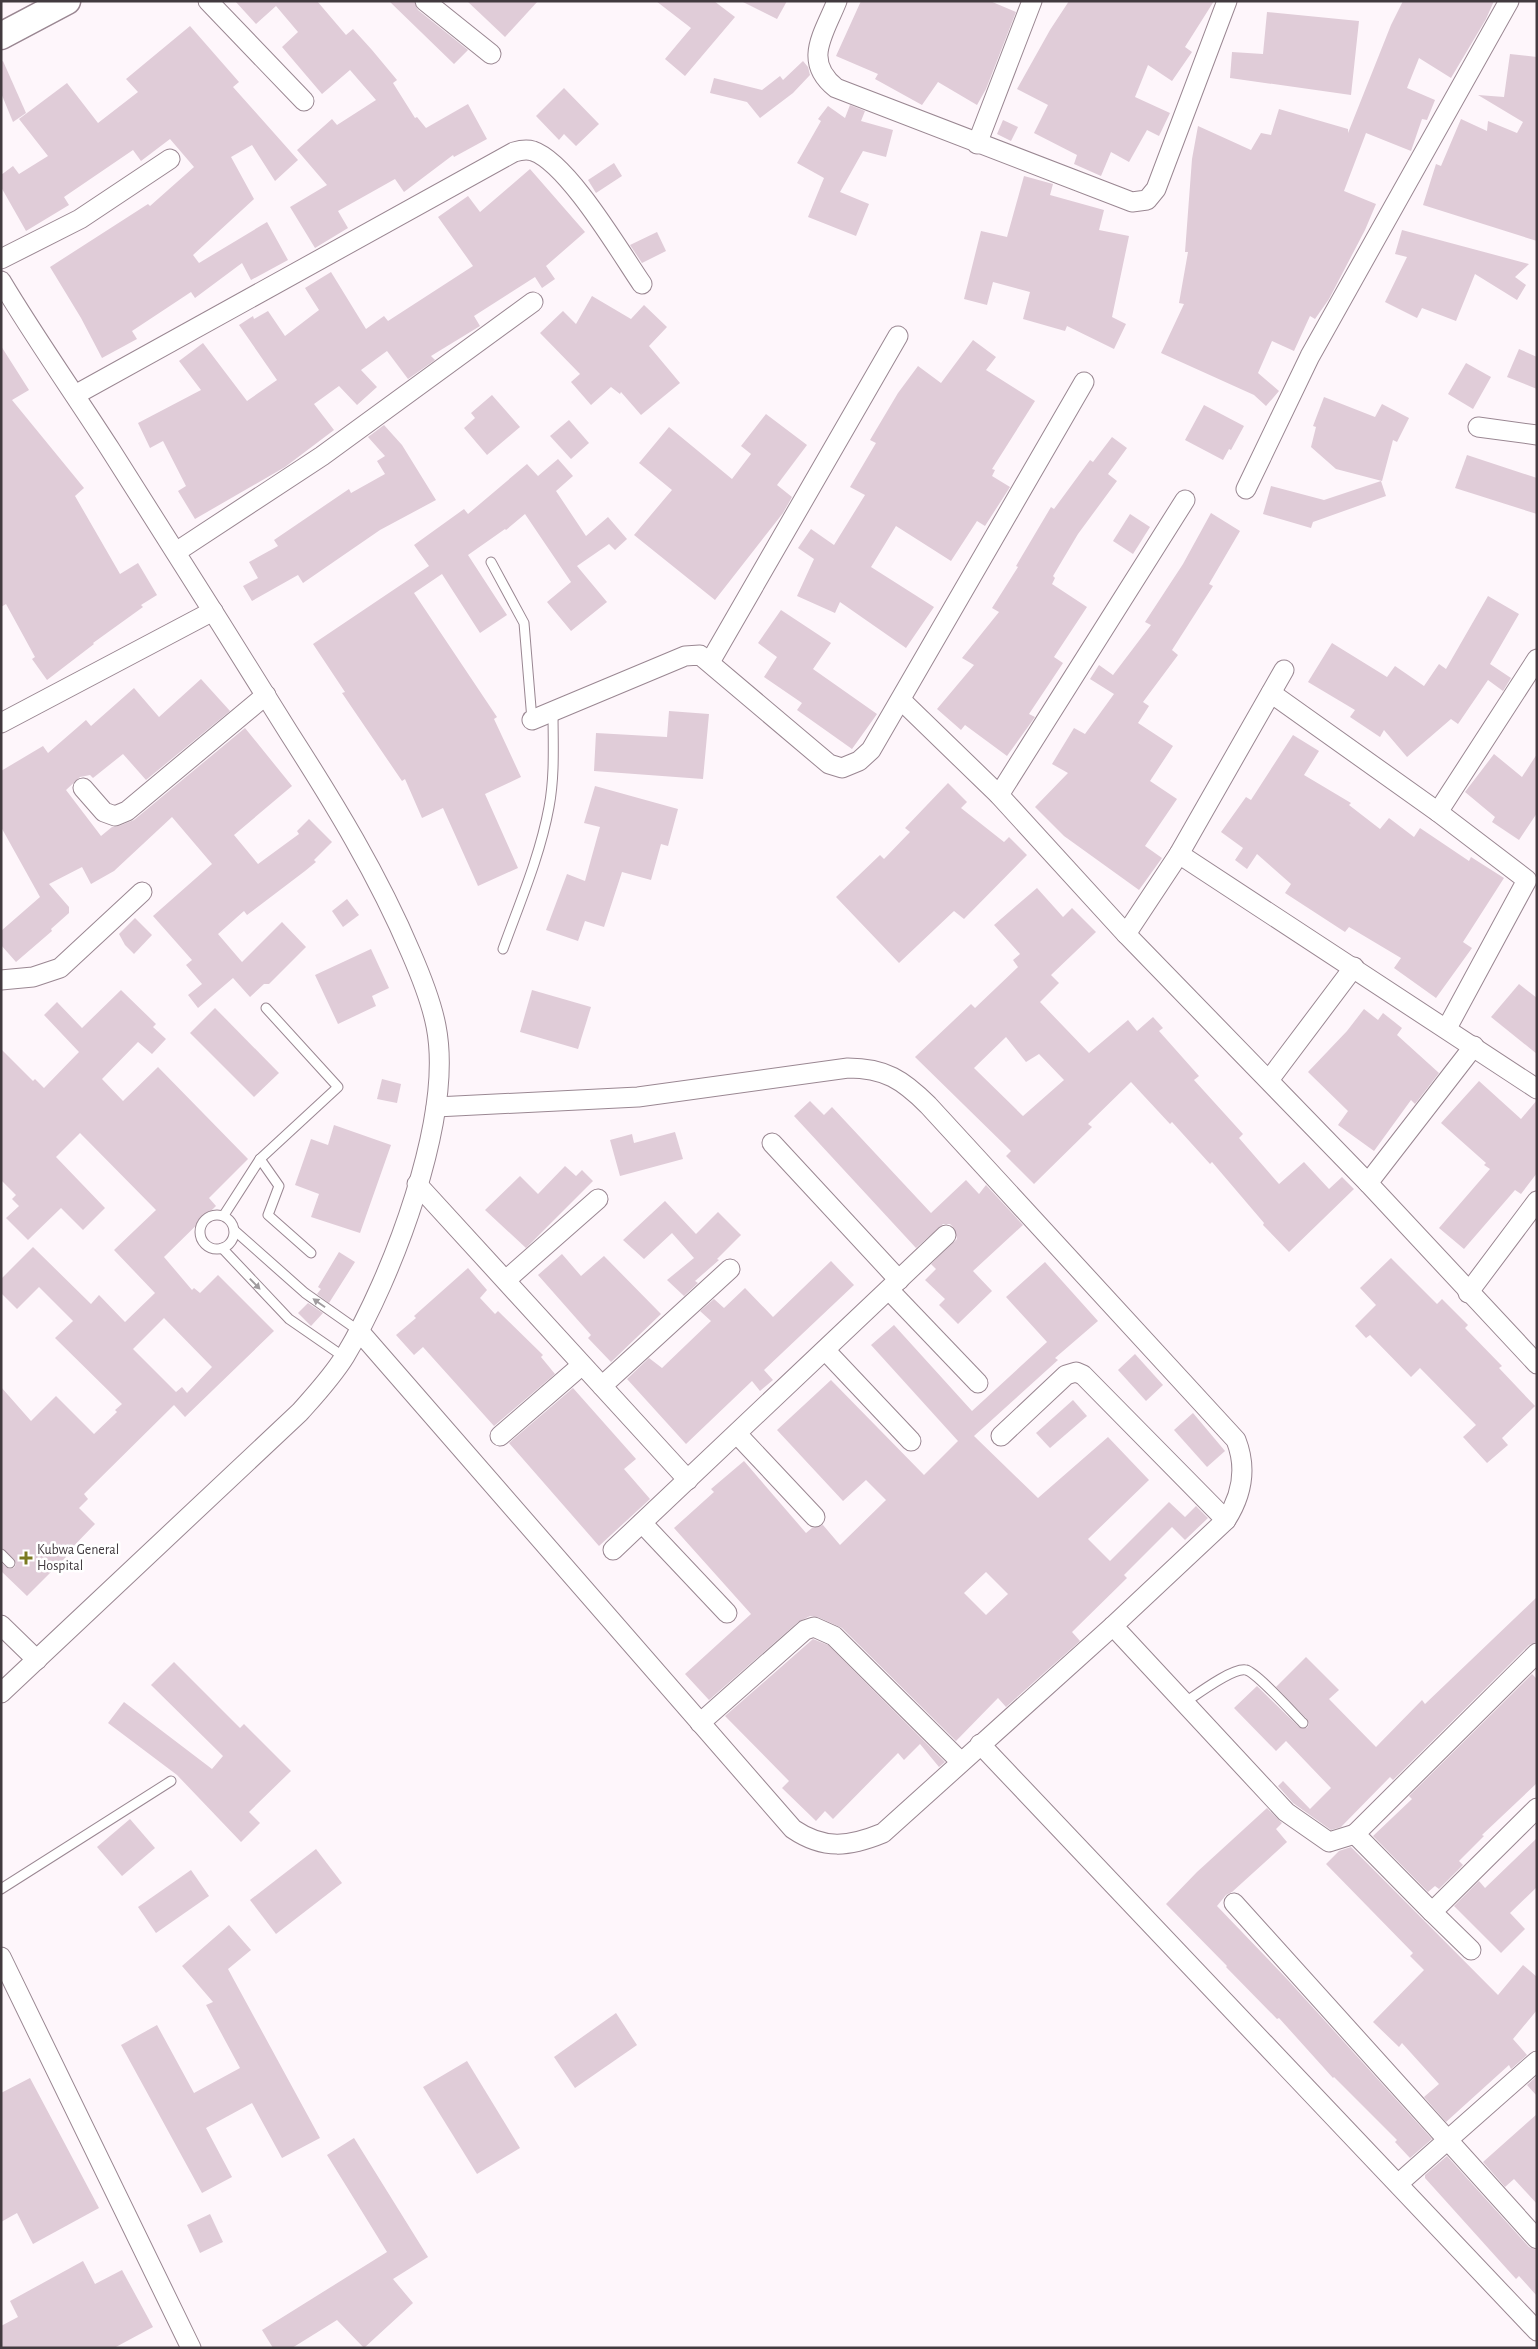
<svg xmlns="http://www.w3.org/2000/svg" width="1538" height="2349" font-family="'Alegreya Sans',sans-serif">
<rect width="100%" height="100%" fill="#fef6fb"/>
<!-- building -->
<g fill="#e0ccd8" fill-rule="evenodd">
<path d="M235 1H317L346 35 353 29 372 50 397 80 393 83 415 118 417 117 426 128 468 104 487 139 454 157 453 155 404 192 395 179 338 211 348 228 315 248 290 207 327 185 297 150 332 119 337 125 376 100 350 70 322 94 282 47 298 32 276 6 256 24Z"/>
<path d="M389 1H414L418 10 468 50 454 64Z"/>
<path d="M467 1H538L505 37Z"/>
<path d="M656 1H714L735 17 685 76 665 59 691 28Z"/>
<path d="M741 1H787L777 19Z"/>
<path d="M861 1H990L1016 12 986 89 977 105 938 82 922 105 875 79 878 74 836 56Z"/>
<path d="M1069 1H1214L1185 47 1192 52 1172 81 1148 65 1135 97 1170 113 1159 136 1147 130 1129 162 1111 152 1101 176 1074 164 1077 155 1034 133 1048 105 1017 89 1050 30Z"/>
<path d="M1403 1H1494L1486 19 1451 78 1419 58 1407 88 1435 100 1427 120 1422 119 1411 151 1366 133 1344 191 1376 204 1365 230 1329 299 1315 319 1310 316 1294 351 1272 341 1258 373 1279 391 1266 406 1254 395 1161 353 1184 304 1179 303 1188 252H1185L1192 159 1198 126 1251 150 1261 133 1271 135 1279 109 1348 129V133L1391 25Z"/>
<path d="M1267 12 1359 21 1351 95 1230 78 1232 52 1263 54Z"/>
<path d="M190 26 239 82 233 87 298 160 275 181 252 145 231 157 254 199 193 255 199 263 267 222 288 260 251 280 242 263 195 298 191 292 132 331 137 339 102 358 81 318 50 267 148 204 150 206 194 167 170 139 141 161 133 150 64 197 69 205 26 231 1 187V175L13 166 19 174 48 156 19 119 67 83 98 123 138 92 126 79Z"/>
<path d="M1510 54 1537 57V241L1423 205 1436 164 1441 166 1461 119 1487 131 1488 121 1517 133 1523 122 1478 95 1504 97Z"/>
<path d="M3 61 26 113 13 122 1 93V62Z"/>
<path d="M803 61 808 67 810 75 793 93 760 118 747 102 710 93 714 78 762 90 780 76 783 80Z"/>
<path d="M564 88 599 124 576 146 564 134 559 140 536 116Z"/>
<path d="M850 105 865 111 861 121 893 130 886 157 863 151 840 192 869 204 856 236 808 217 824 178 797 163 821 121 818 119 828 106 845 118Z"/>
<path d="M1003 120 1018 127 1011 141 997 134Z"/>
<path d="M614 163 622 176 596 193 588 180Z"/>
<path d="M530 169 585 232 546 266 555 279 542 288 535 277 474 316 480 326 431 356 435 360 408 379 387 351 361 370 377 387 357 405 339 386 314 404 334 430 285 467 195 519 178 491 186 486 163 441 150 448 138 423 201 390 179 361 203 343 247 401 277 380 239 325 253 316 254 319 268 311 285 336 319 310 305 288 331 272 366 329 384 316 388 321 473 266 438 217 468 196 480 212Z"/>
<path d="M1024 176 1053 184 1050 195 1104 210 1099 230 1129 236 1112 317 1126 324 1114 349 1067 326 1065 331 1023 319 1030 292 993 282 987 305 964 299 981 231 1007 237Z"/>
<path d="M1402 230 1529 264 1515 277 1526 285 1517 300 1475 274 1456 321 1422 308 1417 318 1385 302 1407 257 1395 254Z"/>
<path d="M657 232 666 251 642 263 630 245Z"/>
<path d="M592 296 631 319 644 305 667 327 649 346 680 383 641 415 621 392 620 394 611 387 591 405 571 382 580 374 540 333 563 311 576 324Z"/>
<path d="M973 340 996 357 986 370 1035 401 992 469 995 470 992 476 1010 487 985 526 977 521 951 561 896 526 871 567 934 607 906 648 840 602 835 613 797 596 814 559 798 548 811 529 834 545 865 495 850 487 876 443 870 440 898 393 918 366 941 383Z"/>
<path d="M1 346 29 390 12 400 84 488 75 496 120 574 138 563 157 595 141 605 143 607 93 643 94 644 47 680 32 659 35 657 6 604 1 607Z"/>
<path d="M1519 349 1537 357V389L1507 377Z"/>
<path d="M1466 363 1491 377 1473 409 1448 394Z"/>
<path d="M492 395 520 427 487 455 464 428 475 418 471 413Z"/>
<path d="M1324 397 1375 417 1382 404 1409 418 1397 442 1393 440 1382 481 1336 469 1311 447 1316 427 1313 426Z"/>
<path d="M1204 405 1244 426 1231 450 1229 449 1223 460 1185 440Z"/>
<path d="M766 414 807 445 777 485 792 497 783 513 715 600 634 535 672 490 639 463 669 427 732 479 751 454 741 446Z"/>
<path d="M569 420 589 443 571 459 550 436Z"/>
<path d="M384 425 402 445 436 500 380 530 303 583 298 575 252 601 243 586 258 578 249 562 278 546 274 540 349 489 351 493 385 474 377 461 385 456 368 437Z"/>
<path d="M1112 437 1127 448 1108 474 1117 481 1078 534 1053 576 1055 578 1052 584 1087 607 1054 657 1063 663 1029 714 1035 717 1007 756 965 725 961 730 937 709 974 665 962 658 999 612 992 608 1018 567 1016 566 1051 507 1054 509 1090 460 1093 462Z"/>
<path d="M1467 455 1537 478V514L1455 488Z"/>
<path d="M558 459 573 476 556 491 586 536 608 517 627 539 615 550 609 544 577 566 607 602 571 631 547 602 571 582 525 514 506 530 505 529 468 555 507 615 480 633 442 574 414 593 497 717 494 719 521 777 485 794 518 868 478 886 443 808 422 818 405 779 402 781 342 693 345 692 313 644 429 566 414 545 464 509 468 514 527 464 538 476Z"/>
<path d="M1381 481 1386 496 1313 522 1311 528 1263 514 1271 486 1324 500Z"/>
<path d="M1211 513 1240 531 1209 584 1213 586 1172 650 1178 655 1143 702 1149 706 1138 723 1173 746 1150 781 1177 799 1145 846 1162 858 1139 890 1064 836 1035 807 1068 773 1052 764 1074 728 1085 734 1114 694 1090 679 1099 665 1113 675 1151 625 1145 622 1183 564Z"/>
<path d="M1130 514 1150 527 1133 554 1113 541Z"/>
<path d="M1488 596 1519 614 1490 664 1511 678 1503 691 1488 680 1458 724 1451 719 1407 757 1384 730 1380 737 1350 717 1355 710 1308 682 1332 643 1387 677 1395 666 1424 686 1439 664 1446 669Z"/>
<path d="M781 610 831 643 813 669 877 714 852 749 797 710 802 703 764 677 777 657 758 643Z"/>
<path d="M201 679 230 711 146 780 123 754 93 778 90 775 80 777 66 790 101 836 112 827 119 826 134 820 245 728 292 786 234 835 258 864 299 834 297 831 309 819 332 842 314 860 316 862 305 871 247 915 244 911 218 934 242 962 282 922 306 947 269 984H264L250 997 233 978 198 1008 188 995 202 984 186 965 192 960 153 916 212 864 172 817 114 871 91 884 82 867 49 884 69 907V913L51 929 52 931 16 962 1 945V931L40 897 1 827V771L43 746 48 753 86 720 91 726 134 688 159 717Z"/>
<path d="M669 711 709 714 703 779 594 771 596 733 667 737Z"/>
<path d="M1293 735 1319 751 1304 775 1351 803 1349 805 1380 829 1389 818 1414 837 1420 828 1469 861 1471 857 1504 878 1463 942 1472 948 1436 998 1394 968 1401 958 1349 927 1345 932 1285 893 1291 884 1257 854 1247 869 1235 860 1243 848 1221 832 1246 797 1251 800Z"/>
<path d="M1494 754 1522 777 1537 754V813L1519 840 1492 822 1495 817 1465 792Z"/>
<path d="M948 783 967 802 961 808 1004 842 1009 837 1027 855 964 919 954 911 899 963 836 897 880 855 884 859 910 832 905 828Z"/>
<path d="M595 786 678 809 668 846 661 844 651 880 622 872 604 927 585 921 578 941 546 930 567 874 585 881 600 827 584 823Z"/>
<path d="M1037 888 1063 917 1072 908 1096 932 1051 975 1059 983 1040 1002 1089 1053 1128 1020 1137 1031 1153 1017 1163 1028 1159 1031 1199 1076 1194 1080 1243 1134 1239 1138 1279 1184 1304 1162 1329 1189 1342 1177 1354 1189 1289 1252 1263 1225 1264 1223 1212 1162 1210 1164 1172 1122 1170 1124 1131 1082 1088 1124 1092 1127 1034 1184 1006 1156 1011 1151 915 1057 971 1004 975 1008 1018 967 1013 960 1020 954 994 925ZM1006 1037 1026 1062 1039 1054 1064 1080 1023 1116 974 1068Z"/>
<path d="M347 899 359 915 343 927 332 911Z"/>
<path d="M135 918 152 935 134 954 125 945 119 934Z"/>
<path d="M371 949 389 988 372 996 376 1006 338 1024 315 975Z"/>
<path d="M1519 984 1537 998V1054L1491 1017Z"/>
<path d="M121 990 156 1024 153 1027 166 1039 152 1054 138 1042 102 1079 123 1101 158 1067 248 1159 209 1198 216 1206 164 1257 192 1290 194 1288 200 1293 218 1275 274 1331 185 1417 174 1405 84 1494 88 1499 79 1508 95 1524 65 1555 66 1557 27 1596 1 1571V1563L9 1569 14 1568 16 1564 14 1559 1 1548V1387L31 1421 56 1396 94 1434 117 1412 115 1410 122 1404 55 1338 73 1321 39 1287 17 1309 1 1293V1279L33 1247 91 1304 99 1295 125 1322 155 1293 114 1250 156 1210 80 1133 56 1157 105 1208 83 1230 61 1208 28 1240 6 1218 19 1206 12 1199 16 1195 1 1180V1049L33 1081 35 1079 44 1088 79 1052 44 1015 57 1002 82 1028ZM164 1318 212 1367 187 1393 182 1387 176 1392 133 1349Z"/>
<path d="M532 990 591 1007 578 1049 520 1032Z"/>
<path d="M215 1008 279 1073 254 1097 190 1033Z"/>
<path d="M1364 1009 1378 1020 1383 1013 1402 1028 1397 1035 1439 1073 1415 1104 1411 1100 1374 1151 1338 1125 1348 1111 1308 1072 1347 1031Z"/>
<path d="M382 1079 401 1084 397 1103 377 1099Z"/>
<path d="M1479 1081 1521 1119 1537 1100V1173L1521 1194 1515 1190 1464 1249 1439 1228 1490 1169 1484 1165 1486 1163 1441 1123Z"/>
<path d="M810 1101 824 1115 832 1107 931 1213 966 1180 979 1194 986 1185 1023 1225 973 1271 992 1291 958 1324 939 1305 945 1299 925 1280 936 1269 931 1264 957 1239 954 1228 950 1224H943L916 1248 794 1116Z"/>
<path d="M334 1125 391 1145 360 1233 311 1217 319 1194 295 1185 311 1139 328 1145Z"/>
<path d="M675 1132 683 1159 620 1176 610 1140 632 1134 634 1143Z"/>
<path d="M565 1166 576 1176 582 1170 593 1181 526 1248 485 1210 520 1176 538 1194Z"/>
<path d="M665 1201 696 1234 718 1212 741 1235 717 1259 719 1260 695 1281 698 1283 684 1296 667 1280 694 1258 672 1233 644 1259 623 1240Z"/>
<path d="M339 1252 355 1262 329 1303 317 1294 321 1289 318 1287Z"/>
<path d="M562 1254 581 1276 604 1256 661 1314 611 1362 588 1338 591 1335 538 1275Z"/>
<path d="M1391 1258 1437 1304 1442 1299 1468 1325 1465 1328 1502 1366 1499 1368 1535 1406 1502 1438 1508 1445 1487 1463 1463 1437 1476 1425 1420 1368 1411 1377 1370 1335 1366 1338 1355 1326 1376 1305 1360 1288Z"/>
<path d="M831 1261 854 1285 764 1370 773 1380 760 1391 752 1381 686 1444 627 1379 649 1358 662 1368 711 1321 700 1311 714 1299 724 1308 745 1288 773 1317Z"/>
<path d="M1045 1262 1098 1321 1055 1358 1058 1360 974 1436 1038 1498 1108 1437 1149 1480 1088 1539 1110 1561 1169 1502 1185 1517 1196 1506 1208 1518 1185 1540 1172 1527 1124 1575 1127 1578 1072 1632 1080 1641 1006 1707 998 1698 956 1741 842 1628 818 1617 810 1616 798 1622 709 1700 685 1674 751 1614 674 1528 714 1492 711 1489 744 1461 806 1533 812 1528 823 1525 840 1545 886 1500 866 1480 843 1501 777 1430 831 1380 924 1475 958 1441 871 1345 894 1325 972 1411 1047 1342 1006 1297ZM986 1572 1008 1594 986 1615 964 1593Z"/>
<path d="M468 1268 487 1290 480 1298 495 1314 498 1311 543 1355 541 1357 555 1374 494 1426 423 1347 414 1355 396 1335 416 1318 414 1316Z"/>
<path d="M308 1303 323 1313 311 1326 298 1313Z"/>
<path d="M1135 1354 1163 1385 1146 1401 1118 1370Z"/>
<path d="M573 1388 636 1459 624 1469 650 1499 599 1546 509 1443Z"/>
<path d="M1073 1400 1087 1416 1050 1448 1036 1433Z"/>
<path d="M1193 1413 1225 1451 1207 1467 1174 1430Z"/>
<path d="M1537 1597V1642L1529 1645 1393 1780 1390 1777 1341 1827 1331 1830 1293 1803 1278 1786 1283 1781 1310 1809 1331 1788 1286 1741 1276 1751 1234 1708 1257 1686 1299 1727 1307 1728 1309 1724 1307 1719 1276 1687 1306 1657 1339 1690 1329 1699 1376 1747 1422 1700 1425 1704Z"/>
<path d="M813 1639 828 1645 945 1762 939 1767 920 1744 904 1760 898 1753 833 1819 825 1811 816 1821 782 1788 789 1781 725 1716Z"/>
<path d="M174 1662 240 1728 244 1724 291 1771 249 1812 260 1823 241 1842 177 1775 108 1723 124 1702 212 1769 223 1756 151 1685Z"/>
<path d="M1532 1674 1537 1679V1783L1482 1835 1484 1836 1459 1861 1463 1865 1439 1889 1435 1886 1428 1892 1373 1836 1412 1799 1409 1796Z"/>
<path d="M1267 1808 1282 1823 1276 1829 1287 1842 1232 1892 1226 1895 1217 1906 1287 1979 1432 2139 1410 2158 1395 2142 1397 2140 1334 2077 1333 2078 1279 2018 1277 2019 1226 1967 1227 1966 1166 1904 1197 1872Z"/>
<path d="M130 1819 155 1848 122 1876 97 1847Z"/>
<path d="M1537 1838V1887L1510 1913 1525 1929 1501 1953 1454 1906 1479 1881 1485 1888Z"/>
<path d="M1351 1847 1498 1995 1523 1965 1537 1977V2010L1513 2039 1527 2055 1511 2069 1509 2065 1446 2122 1424 2097 1439 2084 1402 2043 1399 2047 1373 2022 1424 1970 1410 1956 1413 1953 1326 1864 1339 1851Z"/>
<path d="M316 1849 342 1883 276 1934 250 1900Z"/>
<path d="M191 1870 209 1896 156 1933 138 1907Z"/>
<path d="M229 1925 251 1950 228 1969 320 2138 282 2158 252 2103 206 2128 232 2177 202 2193 121 2045 157 2025 194 2093 240 2068 206 2005 213 2002 182 1966Z"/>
<path d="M616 2013 637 2045 575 2088 554 2057Z"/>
<path d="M467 2061 520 2148 477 2174 423 2087Z"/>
<path d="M1537 2076V2096L1527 2085Z"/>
<path d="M30 2078 99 2208 33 2244 17 2213 1 2222V2093Z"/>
<path d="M1537 2114V2204L1514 2179 1505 2187 1483 2162Z"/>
<path d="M354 2138 428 2257 393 2279 413 2303 364 2348 337 2320 292 2348H273L262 2330 387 2252 327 2155Z"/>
<path d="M1447 2156 1529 2247 1537 2250V2296L1519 2276 1516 2279 1425 2178V2175Z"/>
<path d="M210 2214 223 2242 200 2253 187 2225Z"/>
<path d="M83 2261 95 2284 122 2270 153 2327 114 2348H1V2326L18 2317 10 2301Z"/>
</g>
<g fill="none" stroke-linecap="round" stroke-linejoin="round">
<!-- service casing -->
<g stroke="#9a8792" stroke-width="11">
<g id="service">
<path d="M491 562 524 623 532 720"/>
<path d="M503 949C520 902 540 856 549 807 555 775 553 743 553 711"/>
<path d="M260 1159 279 1186 268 1215 311 1253"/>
<circle cx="217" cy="1232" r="17"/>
<path d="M224 1215 260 1159 338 1087 266 1008"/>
<path d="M234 1230 305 1293 359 1331"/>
<path d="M222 1248 289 1319 344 1357"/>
<path d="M1 1554 10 1563"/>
<path d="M1184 1703C1196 1695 1233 1667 1246 1670 1256 1672 1293 1713 1303 1723"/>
<path d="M1 1889 171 1781"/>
</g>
</g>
<!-- minor casing -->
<g stroke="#9a8792" stroke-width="21">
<g id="minor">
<path d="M208 1 304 101"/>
<path d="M425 1 491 54"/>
<path d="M837 1C824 34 802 61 836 88L1132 202 1147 200 1156 189 1227 1"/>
<path d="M977 144 1032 1"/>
<path d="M1 259 80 219 170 159"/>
<path d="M1 281C35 338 74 393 110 449 170 543 230 638 289 733 334 803 378 875 411 953 421 976 431 1000 436 1026 454 1117 392 1278 345 1356 332 1377 316 1394 300 1412L1 1693"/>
<path d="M75 395 514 152C521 150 526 149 533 151 568 163 620 252 642 284"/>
<path d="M1478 427 1537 435"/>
<path d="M1246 489 1310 356 1509 1"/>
<path d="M176 552 322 456 533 302"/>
<path d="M710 662 898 336"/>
<path d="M1271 693 1438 812 1527 880 1447 1028"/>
<path d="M901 700 999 795 1126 934 1368 1183 1537 1364"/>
<path d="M532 720 685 656 700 655 829 764 842 768 859 761 871 750 1084 382"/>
<path d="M1 723 213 611"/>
<path d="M83 788 104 812 115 816 127 811 266 695"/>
<path d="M999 795 1185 500"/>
<path d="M1438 812 1537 659"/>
<path d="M1179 854 1537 1089"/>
<path d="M1126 934 1179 854 1284 670"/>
<path d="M1 980 33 977 60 968 142 892"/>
<path d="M1269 1080 1354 967"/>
<path d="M772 1143 899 1280"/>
<path d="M1368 1183 1474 1046"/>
<path d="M417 1184 688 1480"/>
<path d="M506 1280 598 1199"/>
<path d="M889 1290 978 1383"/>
<path d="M1468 1293 1537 1201"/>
<path d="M359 1331 793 1829C824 1850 849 1847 883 1833L1113 1626 1226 1520C1242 1495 1247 1468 1236 1440L928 1105C903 1080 885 1068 848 1068L638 1097 436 1107"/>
<path d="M825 1350 911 1441"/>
<path d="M602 1386 730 1269"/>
<path d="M737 1434 815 1517"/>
<path d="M500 1436 582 1365"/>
<path d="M1001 1436 1066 1375 1076 1372 1083 1375 1226 1520"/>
<path d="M642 1523 727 1613"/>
<path d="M613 1550 946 1235"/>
<path d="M1 1625 37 1660"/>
<path d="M1113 1626 1286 1812 1329 1842 1355 1834"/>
<path d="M1537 1653 1355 1834 1432 1912 1537 1808"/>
<path d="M700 1723 805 1630 814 1627 834 1636 961 1762"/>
<path d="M980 1744 1537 2331"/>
<path d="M1234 1903 1537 2239"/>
<path d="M1432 1912 1471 1950"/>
<path d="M1 1957 191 2348"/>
<path d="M1399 2183 1537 2061"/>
</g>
</g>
<!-- secondary casing -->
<g stroke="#9a8792" stroke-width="29">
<path id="secondary" d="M1 36 67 1"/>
</g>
<!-- service -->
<use href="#service" stroke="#fff" stroke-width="9"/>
<!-- minor -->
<use href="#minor" stroke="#fff" stroke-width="19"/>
<!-- secondary -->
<use href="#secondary" stroke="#fff" stroke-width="26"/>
</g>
<!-- one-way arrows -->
<defs><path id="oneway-solid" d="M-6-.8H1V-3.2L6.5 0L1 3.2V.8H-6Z" transform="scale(1.25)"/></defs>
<g fill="#a09c9f">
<use href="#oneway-solid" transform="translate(255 1284) rotate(46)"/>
<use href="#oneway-solid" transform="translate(319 1303) rotate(-145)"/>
</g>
<!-- markers -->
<path fill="#7a7a21" stroke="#fff" stroke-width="2" d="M23.5 1550.5h5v5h5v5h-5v5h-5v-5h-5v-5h5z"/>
<g text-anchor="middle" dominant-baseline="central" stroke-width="5" stroke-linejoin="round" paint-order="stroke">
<!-- poi labels -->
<g font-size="14" fill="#423a3f" stroke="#fff" text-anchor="start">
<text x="37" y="1550">Kubwa General<tspan x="37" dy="16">Hospital</tspan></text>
</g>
</g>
<!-- border -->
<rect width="1538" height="2349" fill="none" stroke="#423a3f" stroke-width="5"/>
</svg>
